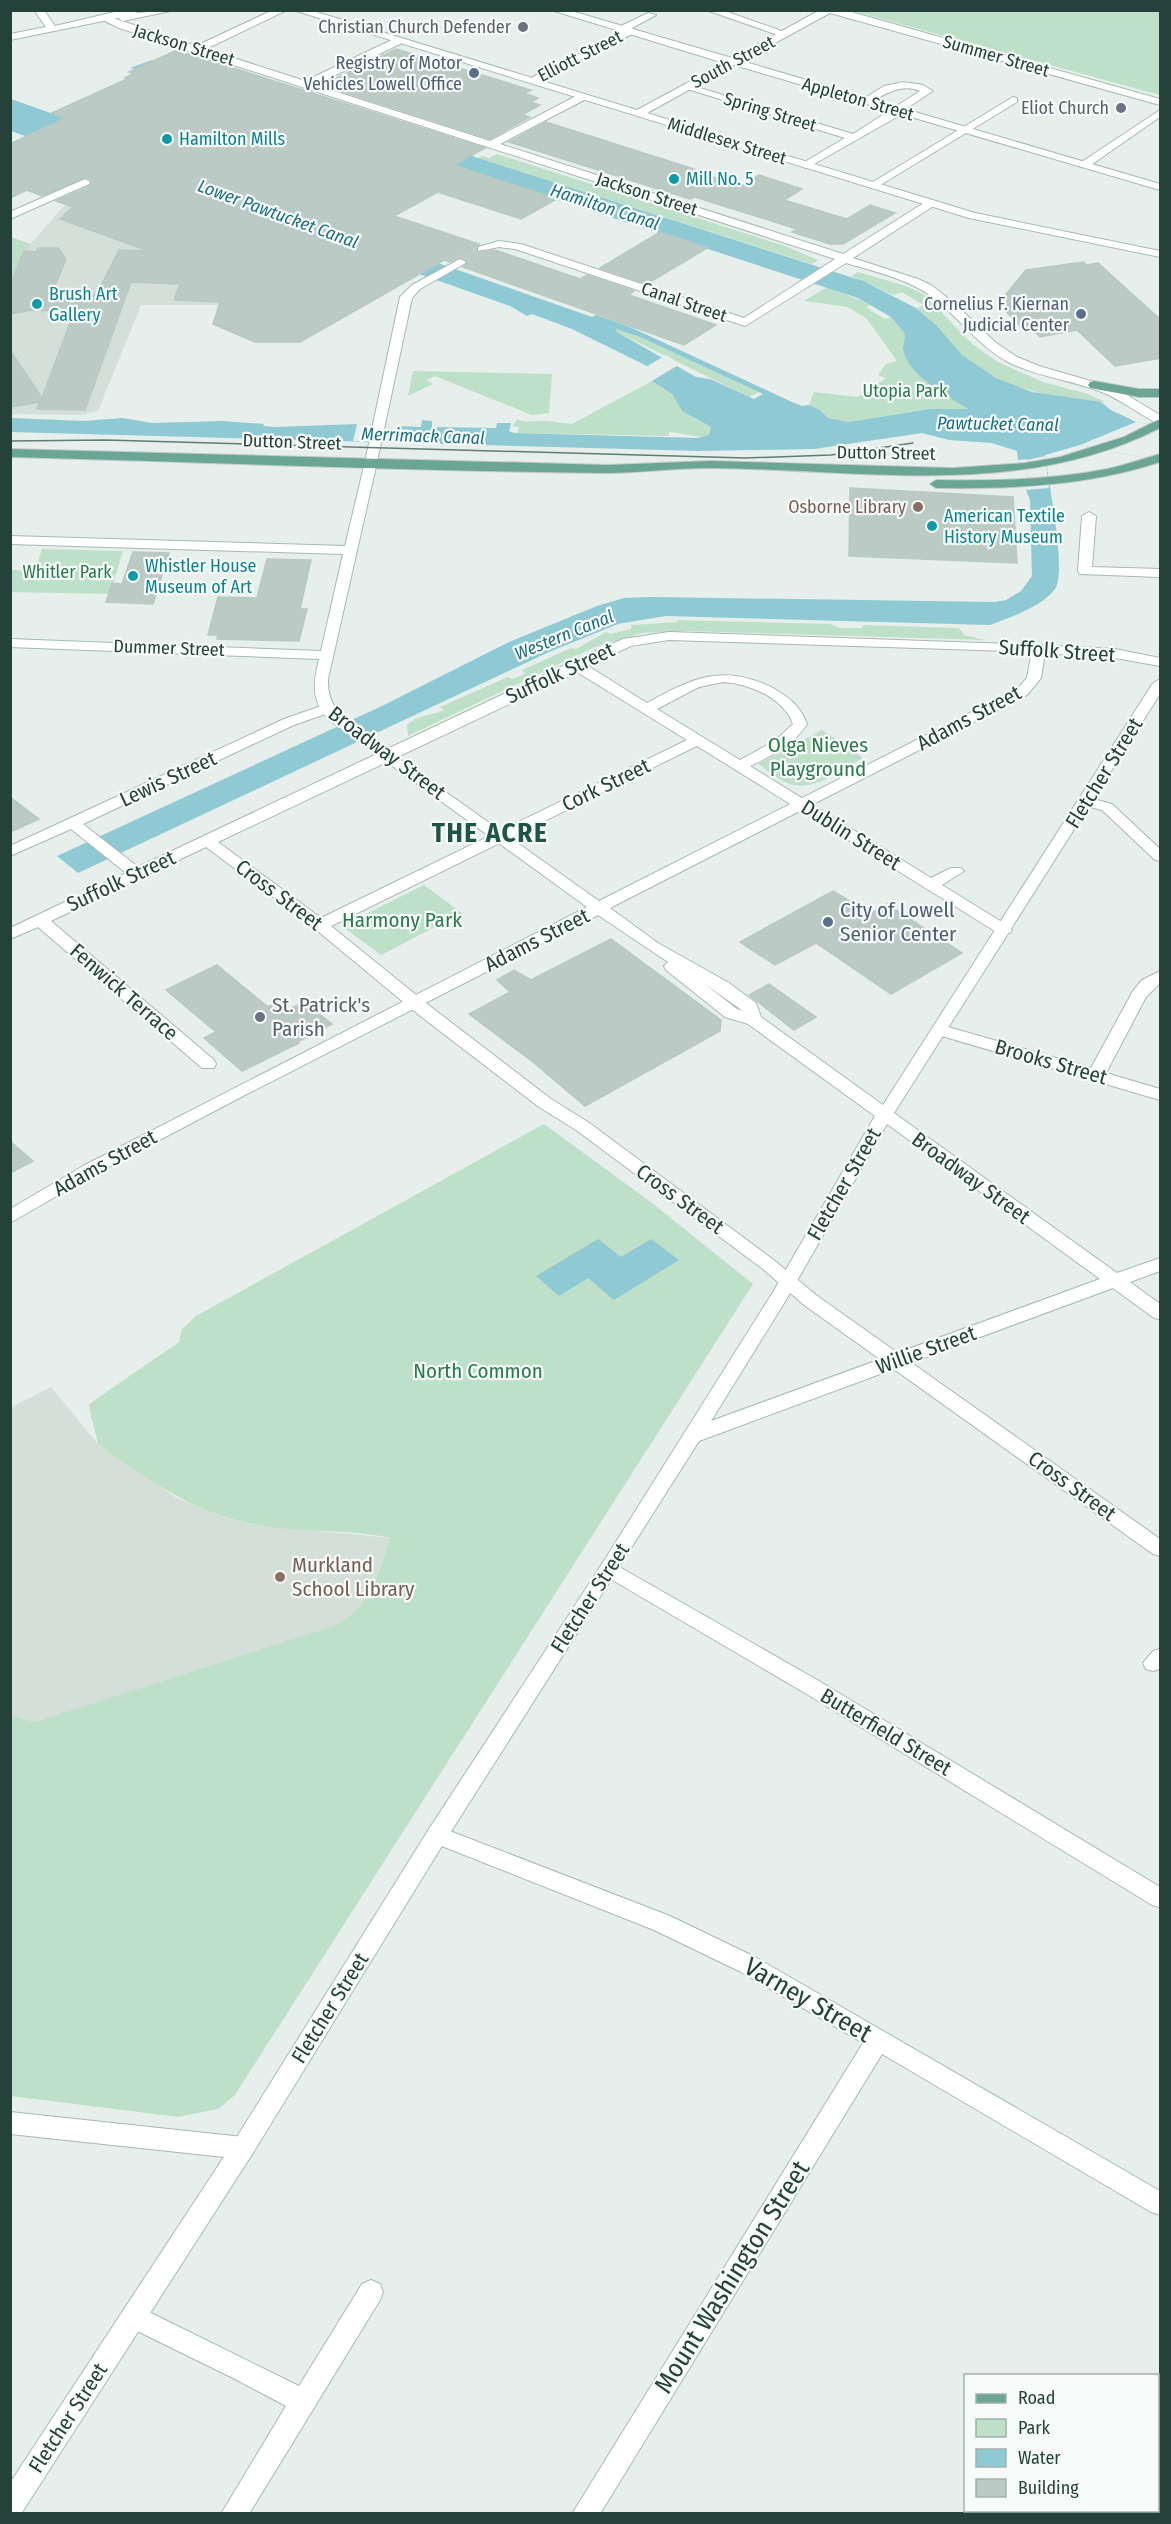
<svg xmlns="http://www.w3.org/2000/svg" width="1171" height="2524" font-family="'Fira Sans Condensed',sans-serif">
<rect width="100%" height="100%" fill="#e6efeb"/>
<!-- built -->
<g fill="#d4dfda">
<path d="M93 160 223 285 218 305H141L98 411 81 415 11 414 10 285 24 251 66 204 109 184Z"/>
<path d="M51 1387 98 1444 175 1497 221 1516 249 1524 390 1538 372 1590 355 1615 337 1625 310 1635 35 1722 11 1715 10 1408Z"/>
</g>
<!-- green -->
<g fill="#bfe0c8">
<path d="M853 11H1160V95L1152 93Z"/>
<path d="M497 154 785 246 818 260 812 264 478 158 482 156 489 158Z"/>
<path d="M11 237 31 244 24 251 11 285Z"/>
<path d="M858 272 906 286 925 295 972 344 998 362 1043 382 1088 394 1105 402C1091 403 1078 400 1063 398 1026 391 991 381 962 355 946 341 935 321 917 309L923 305 902 292 893 295 851 276Z"/>
<path d="M827 287 870 304 867 308 885 319 891 317 905 334C905 339 903 343 904 348 911 379 946 393 968 409H930L849 422 828 418 820 410 809 405 814 392 858 397 886 378 878 375 886 364 897 361 867 319 848 307 804 301Z"/>
<path d="M616 329 640 337 759 392 749 397 617 332Z"/>
<path d="M413 371 552 374 549 413 532 415 435 376 426 380 433 384 408 396Z"/>
<path d="M652 381 672 394 682 411 711 427 709 435C698 440 682 432 669 432V436L517 433 519 427 513 426 517 419C528 424 536 420 547 421 556 421 563 424 572 424Z"/>
<path d="M42 549 123 551 110 594 11 592V570L35 571Z"/>
<path d="M677 620 830 624 839 628H862L863 625 955 628 960 629 964 635 985 640 685 631 642 633 595 647 408 736 407 725C416 715 431 716 444 710L440 707 508 677 512 679 525 674 522 670 571 648 576 649 606 632 610 634 631 629V625L677 622Z"/>
<path d="M822 730 863 758C843 769 814 792 790 784 779 780 768 771 758 764Z"/>
<path d="M424 885 462 913 381 955 342 926Z"/>
<path d="M544 1124 652 1203 753 1284 235 2095 218 2109 178 2117 11 2096 10 1715 35 1722 337 1625C373 1604 377 1576 390 1538 344 1528 294 1534 248 1523 191 1511 145 1478 98 1444L92 1419 90 1416 91 1415 89 1404 179 1342 182 1329 196 1316Z"/>
</g>
<!-- water -->
<g fill="#8ec9d4" fill-rule="evenodd">
<path d="M152 60 472 156 863 281 916 308 936 325 962 355 996 378 1032 392 1101 402 1111 410 1136 422 1160 426V461L1080 445 1045 455C1048 480 1067 571 1055 589 1043 606 1009 618 990 625L666 616 618 624 549 652 78 873 57 856 382 706 509 642 597 606 624 598 651 597 995 602 1006 600 1021 591 1032 576 1030 500 1026 490 1027 459 1018 460 1017 451 992 443 949 440 922 433 814 449 699 451 11 432V418L84 421 122 418 152 423 222 421 264 424 263 426 275 427 357 424 421 427 422 420 432 421V427L496 428 497 423H511L509 431 514 433 698 438 709 435 711 427 682 411 672 394 652 381 653 375 647 366 572 329 532 314 527 316 510 306 459 288 11 131V99L65 118 338 228 592 317 596 315 630 327 792 402 802 406 809 405 820 410 828 418 849 422 930 409H968C948 396 906 375 903 348 903 343 905 339 905 334L891 317 858 298 148 66 136 69 130 68ZM616 329 640 337 763 394 754 399 710 379 696 377 617 332Z"/>
<path d="M598 1239 621 1257 651 1239 679 1260 614 1300 588 1278 559 1296 536 1276Z"/>
</g>
<!-- pier -->
<g fill="#e6efeb">
<path d="M666 355 680 364 652 381 649 379V373L644 368Z"/>
<path d="M1136 422 1160 426V461L1080 445Z"/>
<path d="M357 424 399 425 395 442 353 441Z"/>
<path d="M1045 456 1049 488 1026 490 1027 460Z"/>
</g>
<!-- building -->
<g fill="#bbcac4" stroke="#b8c9c2" stroke-width="1.5">
<path d="M396 49 531 90 524 93 538 98 531 102 540 105 522 115 530 117 490 139 322 85Z"/>
<path d="M177 50 485 148 454 165 557 199 521 219 438 192 394 216 479 244 476 247 477 253 495 250 580 279 587 275 634 291 629 295 716 325 684 345 463 267 468 262 459 257 450 262 444 260 300 342H255L213 324 220 302 174 300 180 284 131 282 85 410 37 409 40 402 10 407V350L42 398 74 312 31 310 10 314V285L24 251 36 252 38 248H58L66 259 52 293 97 294 119 250 148 251 60 219 73 207 56 201 90 186 92 181 86 177 42 196 27 190 10 198V144L65 118 52 113 127 79 125 78 134 73 129 72Z"/>
<path d="M546 122 694 169 691 170 741 186 759 175 802 189 784 200 847 219 870 205 895 213 843 244H830L792 232 797 229 695 197 690 199 509 142Z"/>
<path d="M660 232 707 248 647 284 600 268Z"/>
<path d="M1083 262 1087 265 1098 263 1161 320V358L1115 366 1077 330 1040 337 1034 331 1027 332 998 304 1026 270Z"/>
<path d="M850 488 1013 497 1017 563 849 556Z"/>
<path d="M133 552 169 553 153 604 106 602 112 583 122 584Z"/>
<path d="M267 559 311 560 300 609H307L299 641 217 639 218 635H208L218 597 257 598Z"/>
<path d="M10 797 39 819 10 832Z"/>
<path d="M833 891 870 914 887 904 962 953 891 994 816 943 775 965 740 942Z"/>
<path d="M611 939 721 1020 720 1031 585 1106 533 1062 469 1014 510 992 497 980 514 970 531 980Z"/>
<path d="M217 965 268 1007 279 1001 290 1009 304 1002 332 1024 297 1042 299 1043 242 1071 204 1038 216 1032 166 990Z"/>
<path d="M769 984 816 1017 794 1030 749 995Z"/>
<path d="M10 1141 33 1161 10 1173Z"/>
</g>
<g fill="none" stroke-linecap="round" stroke-linejoin="round">
<!-- street-tunnel -->
<path stroke="#bfccc8" stroke-width="11" stroke-dasharray="11 5" stroke-linecap="butt" d="M460 262 482 249"/>
<!-- street casing -->
<g stroke="#a8b8b2" stroke-width="2">
<g id="street">
<path d="M273 10H287L206 49 305 81 394 39H402V43L315 85 490 141 578 95H586V99L500 144 843 254 927 201H935V205L853 258 918 279 931 285 953 302 995 342 1017 357 1039 366 1115 388 1160 415V424C1149 421 1120 399 1104 393 1073 380 1038 377 1008 362 979 346 960 319 935 299 910 279 876 272 846 263L745 326 515 249 499 247 478 251V247L499 241 521 244 744 318 835 259 119 28 101 19 110 17 196 46Z"/>
<path d="M706 10H722L790 34 781 36Z"/>
<path d="M648 13 656 15 632 28 635 31 634 33 534 83 525 81 621 32 618 29 619 27Z"/>
<path d="M903 82 923 85 933 91 904 110V113L807 168 803 167V163L845 138 681 87 690 85 853 134 920 91C902 83 885 94 869 103L860 101 884 86Z"/>
<path d="M1013 97 1017 98V102L877 187H869L868 185Z"/>
<path d="M1160 110V117L1088 167H1080V163Z"/>
<path d="M85 179 90 182 89 184 10 219V212Z"/>
<path d="M460 259 466 262 464 264 420 289 412 298 377 462 376 465H366L365 462 400 297 412 285Z"/>
<path d="M1089 512 1096 516 1092 567 1160 569V577L1080 574 1078 571 1082 516Z"/>
<path d="M669 632 1043 645 1045 648 1043 651 1038 652 669 640 631 646 588 666 647 703C692 678 723 663 773 688 789 697 801 707 807 724 793 746 773 755 750 766L931 878 951 868H961L964 871 942 885 1010 927 1012 930 1010 933H998L697 746 331 926 431 1007 551 1099 588 1122 775 1261 816 1295 1160 1539V1556L1153 1554 804 1305 763 1269 576 1130 539 1107 419 1015 314 928 206 847 51 921 214 1060 216 1064 214 1068H202L38 927 10 939V928L126 873 71 829 10 856V846L284 719 321 706H331L333 709 331 712 294 725 83 824 138 867 571 662 623 639ZM577 672 687 740 321 918 218 842ZM723 682C749 684 783 697 793 724L776 740 740 760 657 709 699 687Z"/>
<path d="M1086 797 1112 804 1160 849V861L1155 860 1102 810 1081 805 1078 802Z"/>
<path d="M1160 971V983L1146 997 1106 1073 1160 1089V1100L935 1034 933 1030 935 1026 941 1025 1091 1068 1133 991 1142 980Z"/>
<path d="M609 1561 819 1681 1160 1887V1907L1152 1905 805 1693 602 1574 599 1569 602 1564Z"/>
<path d="M1160 1649V1669L1153 1671 1146 1669 1143 1663 1153 1651Z"/>
<path d="M437 1826 670 1916 755 1957 1160 2191V2215L1151 2212 882 2054 600 2514H572L863 2043 739 1971 654 1930 429 1841 426 1835 429 1829Z"/>
<path d="M10 2112 243 2137 251 2140 255 2148 251 2156 243 2159 10 2134Z"/>
<path d="M371 2280 380 2284 383 2292 380 2300 249 2514H221L286 2406 233 2378 125 2325 122 2317 125 2309 134 2305 143 2309 299 2386 362 2284Z"/>
</g>
</g>
<!-- secondary casing -->
<g stroke="#a4bbb3" stroke-width="2">
<g id="secondary">
<path d="M34 10H44L55 26 123 10H140L136 13 175 10 123 21 118 18 10 40V34L46 27Z"/>
<path d="M293 10H310L637 110 724 63 551 10H568L732 58 820 10H844L1160 99V105L830 13 742 61 1160 184V190L734 65 647 113 975 213 1160 251V257L969 218Z"/>
<path d="M371 458 377 462 328 679C327 705 341 716 360 731L599 901 1017 689 1027 678 1033 645 1115 649 1160 658V666L1115 658 1045 653 1041 678 1027 695 610 908 658 943 729 983 756 1003 761 1017 883 1105 1153 683 1160 679V694L894 1113 1117 1273 1160 1258V1271L1130 1282 1160 1304V1319L1154 1318 1113 1288 699 1441 445 1841 251 2156 21 2514H10V2483L235 2140 429 1829 602 1564 773 1292 875 1116 748 1024 725 1017 666 970 664 966 668 962 598 915 245 1095 95 1174 10 1223V1209L83 1166 587 907 329 720C311 700 313 684 319 659L10 647V639L321 651 343 554 10 544V536L345 546 365 462ZM702 982 743 1011 737 1009ZM887 1124 1100 1279 711 1421 786 1300Z"/>
<path d="M1160 2388V2416L1158 2417V2389Z"/>
<path d="M1076 2510H1103L1102 2514H1075Z"/>
</g>
</g>
<!-- primary casing -->
<g stroke="#c2cac8" stroke-width="2">
<g id="primary">
<path d="M1094 381 1139 389H1160V397H1139L1090 388 1088 385 1090 382Z"/>
<path d="M1160 419V428C1018 500 862 469 709 468 674 468 639 473 604 473 406 471 208 462 10 457V449L608 465 710 461 953 468 1025 463 1060 457 1124 437Z"/>
<path d="M1160 454V462C1087 486 1012 489 936 488L930 484 936 480C993 481 1050 480 1107 469 1125 465 1142 459 1160 454Z"/>
</g>
</g>
<!-- street -->
<use href="#street" fill="#fff" fill-rule="evenodd"/>
<!-- secondary -->
<use href="#secondary" fill="#fff" fill-rule="evenodd"/>
<!-- primary -->
<use href="#primary" fill="#6aa596" fill-rule="evenodd"/>
<!-- tram -->
<path stroke="#5f7d75" stroke-width="1.5" d="M10 441 106 440 745 458 831 455 913 443"/>
</g>
<!-- markers -->
<g fill="#6b7280" stroke="#f7fbf9" stroke-width="2">
<circle cx="523" cy="27" r="6"/>
<circle cx="1121" cy="108" r="6"/>
<circle cx="260" cy="1017" r="6"/>
</g>
<g fill="#5c6f8a" stroke="#f7fbf9" stroke-width="2">
<circle cx="474" cy="73" r="6"/>
<circle cx="1081" cy="314" r="6"/>
<circle cx="828" cy="922" r="6"/>
</g>
<g fill="#0f9aa8" stroke="#f7fbf9" stroke-width="2">
<circle cx="167" cy="139" r="6"/>
<circle cx="674" cy="179" r="6"/>
<circle cx="37" cy="304" r="6"/>
<circle cx="932" cy="526" r="6"/>
<circle cx="133" cy="576" r="6"/>
</g>
<g fill="#8d6e63" stroke="#f7fbf9" stroke-width="2">
<circle cx="918" cy="507" r="6"/>
<circle cx="280" cy="1577" r="6"/>
</g>
<g text-anchor="middle" dominant-baseline="central" stroke-width="4.5" stroke-linejoin="round" paint-order="stroke">
<!-- far-worship labels -->
<g font-size="18" fill="#5b616d" stroke="#f7fbf9" text-anchor="end">
<text x="511" y="27">Christian Church Defender</text>
<text x="1109" y="108">Eliot Church</text>
</g>
<!-- far-street labels -->
<g font-size="18" fill="#24423a" stroke="#f7fbf9">
<text transform="translate(184 45) rotate(17)">Jackson Street</text>
<text transform="translate(580 56) rotate(-27)">Elliott Street</text>
<text transform="translate(996 56) rotate(16)">Summer Street</text>
<text transform="translate(733 62) rotate(-28)">South Street</text>
<text transform="translate(858 99) rotate(16)">Appleton Street</text>
<text transform="translate(770 112) rotate(17)">Spring Street</text>
<text transform="translate(727 141) rotate(17)">Middlesex Street</text>
<text transform="translate(647 194) rotate(18)">Jackson Street</text>
<text transform="translate(684 302) rotate(19)">Canal Street</text>
<text transform="translate(292 442) rotate(2)">Dutton Street</text>
<text transform="translate(886 453) rotate(1)">Dutton Street</text>
<text transform="translate(169 648) rotate(2)">Dummer Street</text>
</g>
<!-- far-service labels -->
<g font-size="18" fill="#4e5e75" stroke="#f7fbf9" text-anchor="end">
<text x="462" y="63">Registry of Motor<tspan x="462" dy="21">Vehicles Lowell Office</tspan></text>
<text x="1069" y="304">Cornelius F. Kiernan<tspan x="1069" dy="21">Judicial Center</tspan></text>
</g>
<!-- far-culture labels -->
<g font-size="18" fill="#0d838f" stroke="#f7fbf9" text-anchor="start">
<text x="179" y="139">Hamilton Mills</text>
<text x="686" y="179">Mill No. 5</text>
<text x="49" y="294">Brush Art<tspan x="49" dy="21">Gallery</tspan></text>
<text x="944" y="516">American Textile<tspan x="944" dy="21">History Museum</tspan></text>
<text x="145" y="566">Whistler House<tspan x="145" dy="21">Museum of Art</tspan></text>
</g>
<!-- far-water labels -->
<g font-size="18" font-style="italic" fill="#1c6f80" stroke="#f7fbf9">
<text transform="translate(605 207) rotate(18)">Hamilton Canal</text>
<text transform="translate(278 214) rotate(20)">Lower Pawtucket Canal</text>
<text transform="translate(998 424) rotate(1)">Pawtucket Canal</text>
<text transform="translate(423 436) rotate(2)">Merrimack Canal</text>
<text transform="translate(564 635) rotate(-22)">Western Canal</text>
</g>
<!-- far-park labels -->
<g font-size="18" fill="#2d7a4b" stroke="#f7fbf9">
<text x="905" y="391">Utopia Park</text>
<text x="67" y="572">Whitler Park</text>
</g>
<!-- far-education labels -->
<g font-size="18" fill="#785e54" stroke="#f7fbf9" text-anchor="end">
<text x="906" y="507">Osborne Library</text>
</g>
<!-- street labels -->
<g font-size="21" fill="#24423a" stroke="#f7fbf9">
<text transform="translate(1057 651) rotate(4)">Suffolk Street</text>
<text transform="translate(560 673) rotate(-25)">Suffolk Street</text>
<text transform="translate(969 718) rotate(-28)">Adams Street</text>
<text transform="translate(387 753) rotate(37)">Broadway Street</text>
<text transform="translate(1104 773) rotate(-58)">Fletcher Street</text>
<text transform="translate(168 779) rotate(-25)">Lewis Street</text>
<text transform="translate(606 785) rotate(-26)">Cork Street</text>
<text transform="translate(851 835) rotate(32)">Dublin Street</text>
<text transform="translate(121 881) rotate(-25)">Suffolk Street</text>
<text transform="translate(279 895) rotate(37)">Cross Street</text>
<text transform="translate(537 940) rotate(-27)">Adams Street</text>
<text transform="translate(124 992) rotate(41)">Fenwick Terrace</text>
<text transform="translate(1051 1062) rotate(16)">Brooks Street</text>
<text transform="translate(105 1163) rotate(-29)">Adams Street</text>
<text transform="translate(971 1178) rotate(36)">Broadway Street</text>
<text transform="translate(844 1184) rotate(-60)">Fletcher Street</text>
<text transform="translate(680 1199) rotate(36)">Cross Street</text>
<text transform="translate(926 1350) rotate(-20)">Willie Street</text>
<text transform="translate(1072 1486) rotate(36)">Cross Street</text>
<text transform="translate(590 1598) rotate(-57)">Fletcher Street</text>
<text transform="translate(886 1732) rotate(31)">Butterfield Street</text>
<text transform="translate(330 2008) rotate(-58)">Fletcher Street</text>
<text transform="translate(68 2418) rotate(-57)">Fletcher Street</text>
</g>
<!-- park labels -->
<g font-size="21" fill="#2d7a4b" stroke="#f7fbf9">
<text x="818" y="745">Olga Nieves<tspan x="818" dy="24">Playground</tspan></text>
<text x="402" y="920">Harmony Park</text>
<text x="478" y="1371">North Common</text>
</g>
<!-- service labels -->
<g font-size="21" fill="#4e5e75" stroke="#f7fbf9" text-anchor="start">
<text x="840" y="910">City of Lowell<tspan x="840" dy="24">Senior Center</tspan></text>
</g>
<!-- worship labels -->
<g font-size="21" fill="#5b616d" stroke="#f7fbf9" text-anchor="start">
<text x="272" y="1005">St. Patrick's<tspan x="272" dy="24">Parish</tspan></text>
</g>
<!-- education labels -->
<g font-size="21" fill="#785e54" stroke="#f7fbf9" text-anchor="start">
<text x="292" y="1565">Murkland<tspan x="292" dy="24">School Library</tspan></text>
</g>
<!-- near-street labels -->
<g font-size="26" fill="#24423a" stroke="#f7fbf9">
<text transform="translate(808 2000) rotate(30)">Varney Street</text>
<text transform="translate(732 2277) rotate(-58)">Mount Washington Street</text>
</g>
<!-- district labels -->
<g font-size="27" font-weight="bold" letter-spacing="1.5" fill="#1f5548" stroke="#f7fbf9">
<text x="490" y="833">THE ACRE</text>
</g>
</g>
<!-- border -->
<rect width="1171" height="2524" fill="none" stroke="#24423a" stroke-width="24"/>
<!-- legend -->
<rect x="964" y="2374" width="195" height="138" fill="#f7fbf9" stroke="#a3b1ad" stroke-width="1.5"/>
<rect x="976" y="2394" width="30" height="9" fill="#6aa596" stroke="#a3b1ad" stroke-width="1.5"/>
<text x="1018" y="2404" font-size="18" fill="#24423a">Road</text>
<rect x="976" y="2419" width="30" height="18" fill="#bfe0c8" stroke="#a3b1ad" stroke-width="1.5"/>
<text x="1018" y="2434" font-size="18" fill="#24423a">Park</text>
<rect x="976" y="2449" width="30" height="18" fill="#8ec9d4" stroke="#a3b1ad" stroke-width="1.5"/>
<text x="1018" y="2464" font-size="18" fill="#24423a">Water</text>
<rect x="976" y="2479" width="30" height="18" fill="#bbcac4" stroke="#a3b1ad" stroke-width="1.5"/>
<text x="1018" y="2494" font-size="18" fill="#24423a">Building</text>
</svg>
